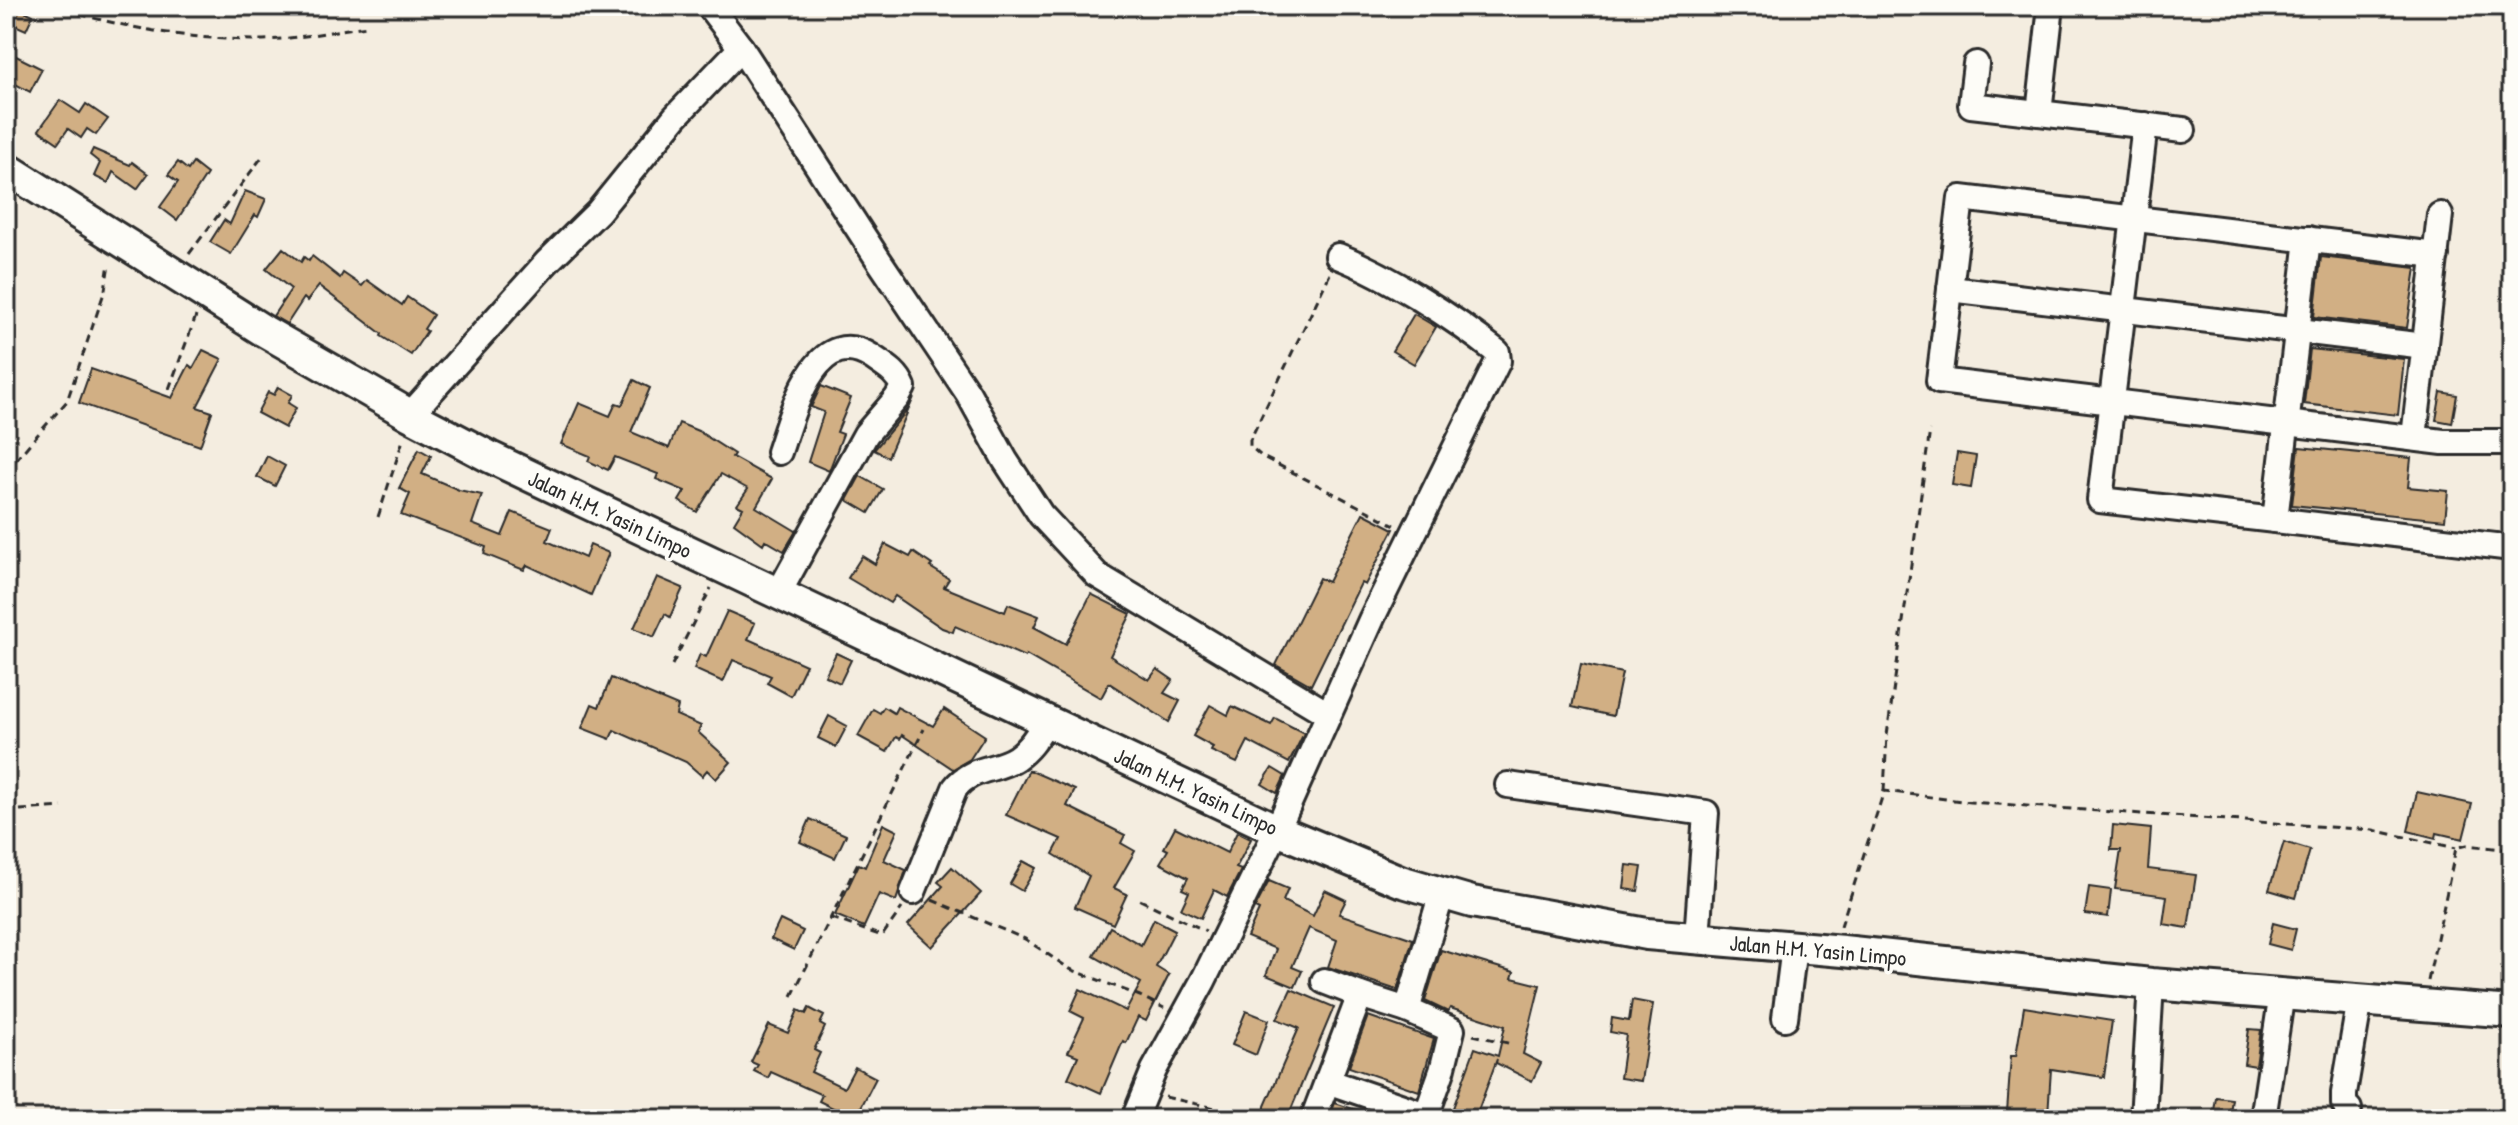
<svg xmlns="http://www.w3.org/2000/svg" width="2518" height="1125" font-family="'Patrick Hand',sans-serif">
<rect width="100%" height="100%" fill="#f4ede0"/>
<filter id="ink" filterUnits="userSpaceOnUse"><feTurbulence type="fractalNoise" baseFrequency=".0125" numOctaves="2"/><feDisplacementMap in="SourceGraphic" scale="16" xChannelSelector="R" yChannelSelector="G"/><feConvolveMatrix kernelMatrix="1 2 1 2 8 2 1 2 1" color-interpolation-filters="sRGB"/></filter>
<g filter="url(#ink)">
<!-- building -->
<g fill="#d1af84" stroke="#2b2b2b" stroke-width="2">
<path d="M6 6H14L33 15 26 30 6 21Z"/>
<path d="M6 51 42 69 30 92 6 79Z"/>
<path d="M60 100 80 113 86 104 108 119 96 135 87 129 81 138 68 129 58 143 39 130Z"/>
<path d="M93 149 130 165 132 162 148 174 137 189 113 172 108 183 94 176 100 163 90 155Z"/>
<path d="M178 162 188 170 193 163 207 174 177 220 160 207 178 182 168 175Z"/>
<path d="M245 191 266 199 258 217 255 215 231 254 210 242 224 220 230 224Z"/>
<path d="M283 248 301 262 304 257 309 261 312 256 340 278 343 273 362 286 367 280 402 305 407 297 433 315 424 329 427 331 411 355 381 336 382 334 319 286 307 301 304 298 287 324 273 316 291 289 266 269Z"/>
<path d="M2321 257 2416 268 2407 328 2314 317Z"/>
<path d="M1414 314 1436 327 1414 364 1392 351Z"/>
<path d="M2310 349 2404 359 2398 415 2304 404Z"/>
<path d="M203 350 222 359 197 407 212 412 200 446 79 403 91 369 172 398 189 365 193 368Z"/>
<path d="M634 380 650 388 631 432 669 448 679 423 698 431 734 454 732 457 772 479 756 507 796 531 784 551 765 540 763 544 734 523 743 508 737 505 748 489 721 474 697 512 679 501 685 491 656 479 658 474 615 457 608 470 588 461 590 456 561 444 579 403 610 416 616 403 622 405Z"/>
<path d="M821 386 851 398 837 432 843 434 829 471 808 462 824 412 811 407Z"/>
<path d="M278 387 292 395 288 403 296 408 285 428 257 413 268 392 274 395Z"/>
<path d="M2441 392 2457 395 2452 423 2436 420Z"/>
<path d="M914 397 888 457 874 450 909 408Z"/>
<path d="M2299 447 2411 458 2408 487 2448 491 2445 520 2292 505Z"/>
<path d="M419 449 431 456 422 474 459 490 482 495 472 524 502 536 512 512 552 528 547 541 585 558 590 545 609 553 591 595 527 565 524 570 484 554 486 547 401 515 410 494 399 488Z"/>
<path d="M1957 453 1976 456 1971 488 1952 485Z"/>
<path d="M267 456 285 466 275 486 257 477Z"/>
<path d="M860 476 883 489 869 513 847 500Z"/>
<path d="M1363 513 1394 529 1365 585 1361 583 1311 685 1276 665 1319 578 1328 582Z"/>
<path d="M885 544 910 557 913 552 932 565 930 567 949 579 944 587 1005 612 1008 604 1039 616 1034 627 1066 644 1091 594 1131 614 1110 656 1149 680 1157 669 1173 680 1164 693 1180 701 1169 722 1109 683 1101 698 1026 655 1025 657 955 626 953 632 942 628 895 596 890 603 848 578 862 556 875 564Z"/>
<path d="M657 577 683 588 670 617 665 614 654 637 634 628Z"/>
<path d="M727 611 755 623 748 639 806 665 791 696 767 683 771 676 733 660 723 682 694 669 700 654 706 657Z"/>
<path d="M836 653 851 660 840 683 825 676Z"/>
<path d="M1581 664 1622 673 1613 716 1572 707Z"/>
<path d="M611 678 678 706 676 715 701 726 698 732 731 762 716 779 707 770 702 776 686 762 614 730 610 739 582 728 592 704 599 707Z"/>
<path d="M1210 705 1228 715 1232 706 1271 725 1275 718 1304 733 1289 763 1248 741 1237 763 1211 751 1213 747 1193 736Z"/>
<path d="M884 707 894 713 897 707 933 726 944 709 985 736 970 759 953 769 902 735 900 739 896 737 887 752 858 736 873 709 880 713Z"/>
<path d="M829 716 847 726 836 747 818 738Z"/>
<path d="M1272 768 1285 776 1277 793 1262 784Z"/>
<path d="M1029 770 1075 790 1067 806 1125 835 1121 843 1135 851 1114 888 1127 894 1113 924 1075 907 1089 876 1053 854 1061 839 1006 815Z"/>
<path d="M2417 792 2472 804 2463 839 2437 833 2436 838 2408 831Z"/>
<path d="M810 819 846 835 835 858 800 842Z"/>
<path d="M883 824 897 831 884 860 906 870 896 901 879 894 864 927 835 915 859 864 865 867Z"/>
<path d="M2113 825 2151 829 2148 869 2196 875 2188 928 2163 924 2167 896 2115 889 2121 850H2111Z"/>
<path d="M1175 827 1227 853 1237 832 1251 839 1236 868 1241 870 1227 897 1214 890 1201 918 1181 909 1189 892 1182 889 1188 878 1160 863 1168 850 1164 848Z"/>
<path d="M2284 842 2310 850 2296 898 2269 890Z"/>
<path d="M1023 861 1036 868 1022 891 1010 884Z"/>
<path d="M1627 865 1642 867 1638 891 1624 889Z"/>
<path d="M952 867 981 893 932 947 908 925 943 886 938 882Z"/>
<path d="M1269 881 1288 889 1283 901 1313 916 1325 890 1346 900 1339 914 1413 939 1397 990 1328 967 1337 940 1309 928 1292 967 1302 971 1295 987 1266 975 1276 949 1247 937 1259 910 1255 908Z"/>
<path d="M2089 887 2111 890 2108 917 2085 914Z"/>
<path d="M1154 919 1175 930 1156 967 1169 975 1146 1021 1138 1017 1126 1043 1123 1041 1101 1093 1068 1078 1078 1056 1068 1052 1084 1018 1070 1011 1080 989 1126 1011 1141 983 1094 956 1110 927 1141 945Z"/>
<path d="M780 920 803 931 794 950 771 939Z"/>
<path d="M2273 923 2296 929 2291 950 2268 944Z"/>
<path d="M1441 950 1514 972 1512 978 1540 985 1523 1054 1541 1063 1532 1081 1496 1063 1497 1059 1475 1119H1449L1475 1048 1498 1056 1505 1026 1450 1008 1448 1012 1425 1001Z"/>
<path d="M1291 989 1334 1007 1287 1119H1264L1265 1106 1299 1028 1277 1019Z"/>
<path d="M1632 1000 1653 1004 1641 1081 1620 1078 1626 1035 1610 1032 1612 1018 1629 1021Z"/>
<path d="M2024 1007 2112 1021 2104 1077 2051 1069 2048 1115 2007 1112 2011 1056H2016Z"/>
<path d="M809 1008 824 1016 820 1024 825 1027 814 1050 820 1053 811 1072 844 1088 855 1067 876 1078 855 1119 819 1101 822 1095 771 1072 768 1078 754 1071 758 1065 751 1062 769 1025 788 1033 798 1010 806 1014Z"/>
<path d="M1246 1011 1269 1020 1256 1055 1232 1045Z"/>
<path d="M1368 1016 1434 1039 1419 1091 1349 1067Z"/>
<path d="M2249 1029 2261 1030 2256 1066 2244 1064Z"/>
<path d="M2216 1097 2232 1099 2229 1119 2213 1118Z"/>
<path d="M1335 1103 1374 1116 1373 1119H1329Z"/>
</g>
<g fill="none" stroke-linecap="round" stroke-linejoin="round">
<!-- minor casing -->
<g stroke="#2b2b2b" stroke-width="30">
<g id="minor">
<path d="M741 48 876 256 968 393 1005 460 1041 515 1097 575 1328 714"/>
<path d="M1976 64 1971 105 2183 130"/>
<path d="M2039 113 2051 6"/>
<path d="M2145 125 2100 500 2275 520"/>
<path d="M2308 239 2275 520 2512 548"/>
<path d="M2436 255 1961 198 1939 381 2443 442H2512"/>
<path d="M1950 289 2425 346"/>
<path d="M410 415 547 262 598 212 675 117 741 48 709 6"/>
<path d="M2414 437 2440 215"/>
<path d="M778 594 866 434 897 398 903 387C897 372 885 366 872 357 815 321 792 414 779 452"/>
<path d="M1508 785 1706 813 1697 938"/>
<path d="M913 892 955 788C971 767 996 771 1016 758 1031 748 1038 734 1048 719"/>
<path d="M1324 981 1360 995"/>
<path d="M1407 1010 1452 1030 1442 1071 1425 1119"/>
<path d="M1785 1018 1794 947"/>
<path d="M1327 1081 1426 1115"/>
<path d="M2349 1109 2344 1104V1093L2360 999"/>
<path d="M1134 1119 1154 1070 1203 981 1277 830 1372 618 1498 361 1497 352C1453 317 1389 276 1338 256"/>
<path d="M1313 1119 1360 995 1407 1010 1442 893"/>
<path d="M2143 1119 2151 984"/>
<path d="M2263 1119 2282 993"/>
</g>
</g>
<!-- major casing -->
<g stroke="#2b2b2b" stroke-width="36">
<path id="major" d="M6 168 264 331 410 415 490 457 1277 830 1400 881 1472 902 1647 934 1843 951 2151 984 2512 1012"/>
</g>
<!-- path -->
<g stroke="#2b2b2b" stroke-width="3" stroke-dasharray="8 6" stroke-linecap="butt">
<path d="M53 6C117 27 190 40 258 40 294 40 331 31 367 26"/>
<path d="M189 254 262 157"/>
<path d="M1330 274 1250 440V446L1261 456 1395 525"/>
<path d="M169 389 196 316"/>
<path d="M6 471 67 401 105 290 109 263"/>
<path d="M378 517 403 440"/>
<path d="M672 665 711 588"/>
<path d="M1884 791 1887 735 1930 430"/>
<path d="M6 811 62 807"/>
<path d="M932 900 1025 939 1070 969 1140 996 1164 1008"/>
<path d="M1140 900 1206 931"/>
<path d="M831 918 882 936 902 908"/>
<path d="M1841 926 1884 791 1970 802 2373 830 2456 848"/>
<path d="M2428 981 2456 848 2467 845 2512 850"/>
<path d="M792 996 924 729"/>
<path d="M1473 1035 1512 1044"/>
<path d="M1165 1097 1234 1112"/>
</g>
<!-- minor -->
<use href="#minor" stroke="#fdfcf7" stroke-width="24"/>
<!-- major -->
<use href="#major" stroke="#fdfcf7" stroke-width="30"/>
</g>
</g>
<g text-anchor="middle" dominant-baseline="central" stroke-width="7" stroke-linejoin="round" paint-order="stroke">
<!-- street labels -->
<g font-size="22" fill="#2b2b2b" stroke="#fdfcf7">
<text transform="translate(610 514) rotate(25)">Jalan H.M. Yasin Limpo</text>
<text transform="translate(1196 791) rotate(25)">Jalan H.M. Yasin Limpo</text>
<text transform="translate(1818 950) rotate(5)">Jalan H.M. Yasin Limpo</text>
</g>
</g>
<!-- margin -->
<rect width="2518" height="1125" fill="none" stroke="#fdfcf7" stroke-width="32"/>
<rect x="16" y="16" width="2486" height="1093" fill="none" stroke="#2b2b2b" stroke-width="3" filter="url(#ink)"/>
</svg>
